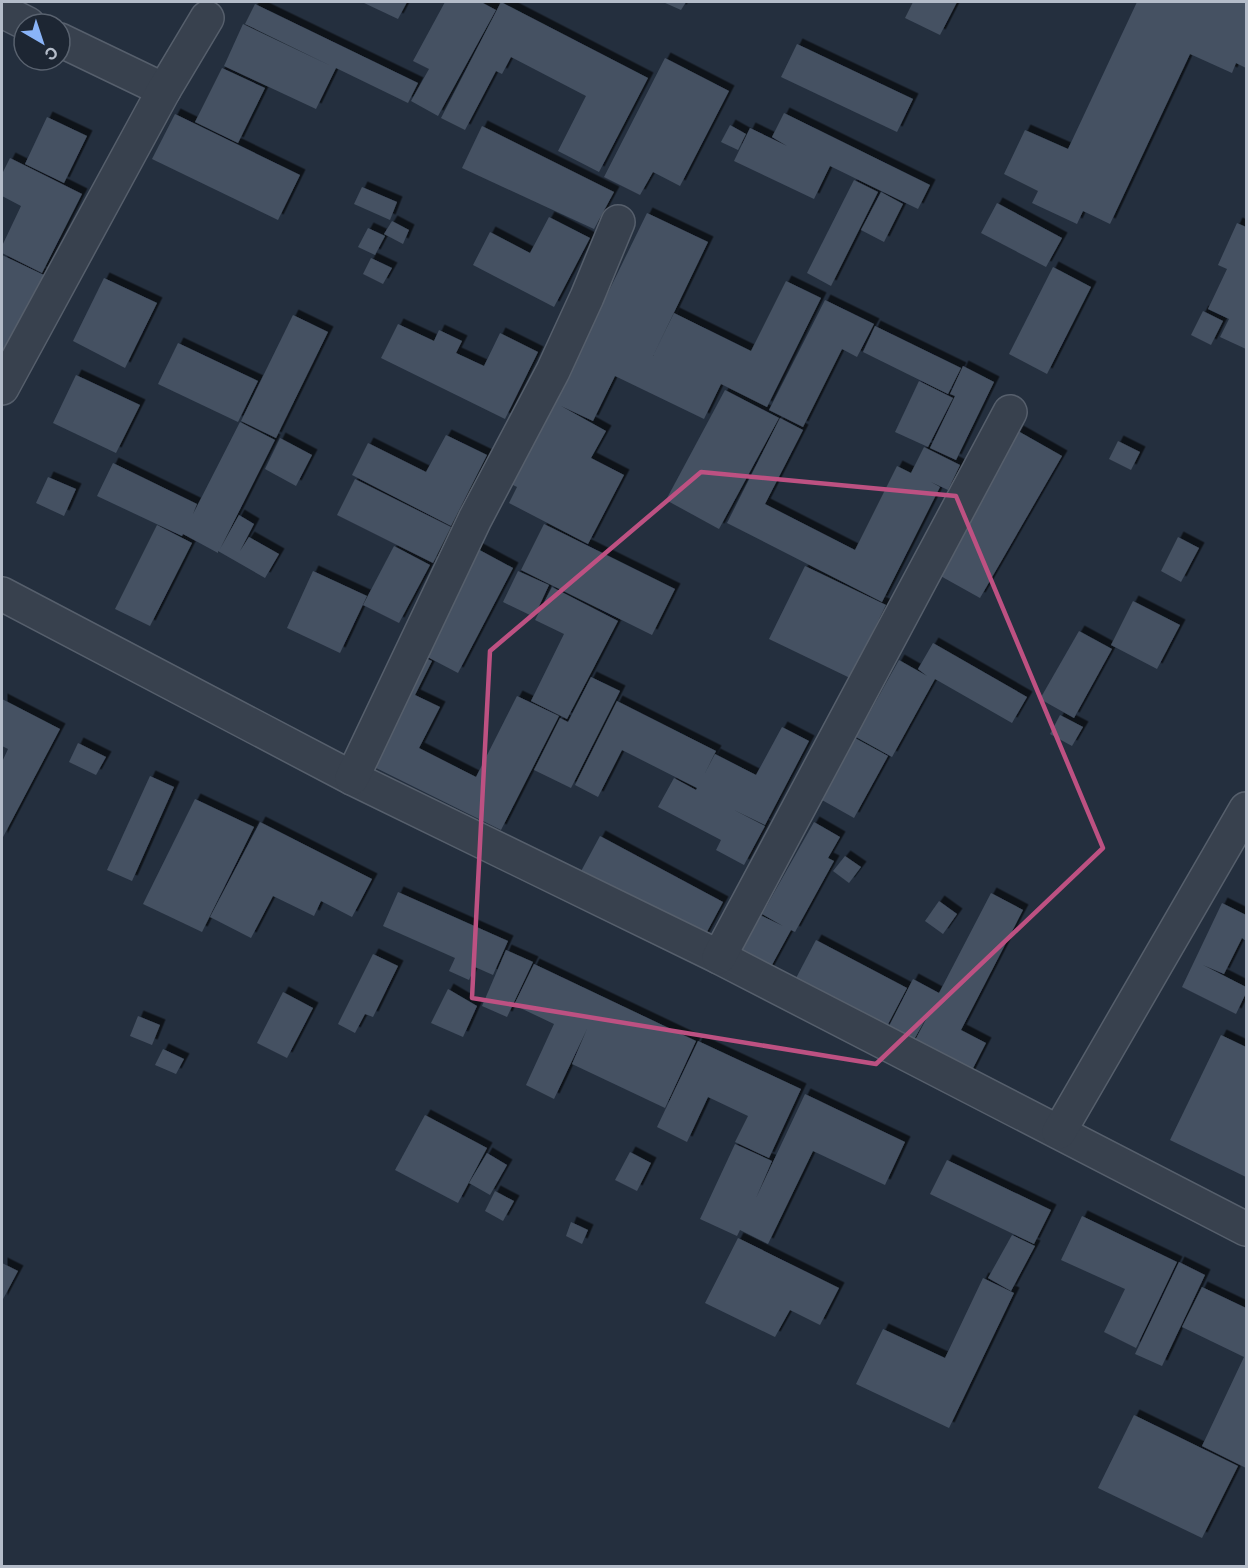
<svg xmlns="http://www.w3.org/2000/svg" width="1248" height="1568" font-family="Inter,sans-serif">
<defs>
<filter id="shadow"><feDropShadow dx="5.5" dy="-5.5" stdDeviation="0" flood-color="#0009"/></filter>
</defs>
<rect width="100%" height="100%" fill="#242f3e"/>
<!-- building -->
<g fill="#455162" filter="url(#shadow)">
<path d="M362 2H407L398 19Z"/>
<path d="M445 2H481L496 10 438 116 411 101 429 69 413 61Z"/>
<path d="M501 2 648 78 599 172 558 151 586 96 511 57 502 74 496 71 465 130 441 118Z"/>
<path d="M663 2H686L681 10Z"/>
<path d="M913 2H957L940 35 905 18Z"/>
<path d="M1137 2H1246V68L1236 63 1232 73 1190 54 1110 224 1083 211 1077 224 1032 203 1038 191 1004 174 1025 130 1068 149Z"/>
<path d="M255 4 418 83 408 103 336 68 316 109 224 66 243 24 331 66 245 24Z"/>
<path d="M797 44 913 99 897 132 781 77Z"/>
<path d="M665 58 729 91 680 186 653 172 640 195 604 177Z"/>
<path d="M222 68 265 88 238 143 195 122Z"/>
<path d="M784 113 930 185 918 209 830 166 814 199 734 161 750 128 787 146 772 137Z"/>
<path d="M175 114 300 175 278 220 152 159Z"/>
<path d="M47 117 87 136 64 183 25 164Z"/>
<path d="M730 125 746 134 738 150 721 142Z"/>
<path d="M482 126 614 192 594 229 462 168Z"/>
<path d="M10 158 82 194 42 273 2 253V246L21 206 2 196V174Z"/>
<path d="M854 180 878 192 831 286 807 273Z"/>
<path d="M362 187 397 202 390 220 354 204Z"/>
<path d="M881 192 903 204 884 242 861 230Z"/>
<path d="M997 203 1062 238 1046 267 981 233Z"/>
<path d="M647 213 708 242 653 356 674 313 751 351 786 281 821 298 767 407 721 384 704 419 615 376 593 421 561 406 606 431 591 458 624 475 588 544 509 503 517 487 511 484 554 403Z"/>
<path d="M549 217 590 238 554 307 473 265 490 232 530 253Z"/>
<path d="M392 221 409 230 403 244 384 234Z"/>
<path d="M1237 223 1246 227V349L1220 337 1229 319 1208 309 1227 269 1218 265Z"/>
<path d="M368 228 385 236 375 255 358 247Z"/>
<path d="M2 255 46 276 8 355 2 352Z"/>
<path d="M371 258 392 268 383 284 363 274Z"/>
<path d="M1053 267 1091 287 1047 374 1009 354Z"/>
<path d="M104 278 157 303 125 368 73 341Z"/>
<path d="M825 300 874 324 857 357 842 349 803 427 769 410Z"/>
<path d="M1203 311 1223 321 1211 345 1191 335Z"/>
<path d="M293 315 328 332 276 438 241 421Z"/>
<path d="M398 324 434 341 439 330 462 341 456 353 484 366 500 333 538 352 505 419 381 358Z"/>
<path d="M875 326 961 368 948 394 863 352Z"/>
<path d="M178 343 258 381 238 422 158 384Z"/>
<path d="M963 366 994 382 956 460 930 448 955 396 950 394Z"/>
<path d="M76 375 140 405 116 453 53 423Z"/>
<path d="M919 381 953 398 928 447 895 432Z"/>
<path d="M725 390 779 418 719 529 666 500Z"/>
<path d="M780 418 803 430 765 504 855 550 897 466 911 473 924 447 960 465 948 490 931 482 940 487 882 602 727 523Z"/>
<path d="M240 422 275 440 220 549 239 515 254 524 240 551 249 537 279 554 265 578 218 551V553L183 534 182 536 97 496 113 463 197 504 193 514Z"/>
<path d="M1018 431 1062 456 980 598 937 574Z"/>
<path d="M446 435 487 455 451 526 352 475 368 443 426 472Z"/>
<path d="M280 438 312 455 296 486 265 469Z"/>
<path d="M1118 441 1140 452 1131 470 1109 459Z"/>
<path d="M48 477 76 489 64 516 36 503Z"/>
<path d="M355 479 451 527 433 563 337 515Z"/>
<path d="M544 524 675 589 652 635 521 570Z"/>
<path d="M157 525 192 543 150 626 115 609Z"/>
<path d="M1178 537 1199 548 1181 582 1161 571Z"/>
<path d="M394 546 430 565 399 623 363 605Z"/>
<path d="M474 547 513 568 458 673 418 652Z"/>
<path d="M805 566 886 605 850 678 769 639Z"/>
<path d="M313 571 367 596 340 653 287 628Z"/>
<path d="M518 571 549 585 534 617 503 602Z"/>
<path d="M552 587 618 621 567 719 531 701 564 634 535 620Z"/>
<path d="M1133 601 1180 625 1157 669 1111 645Z"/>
<path d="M1079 631 1112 649 1074 718 1040 699Z"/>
<path d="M933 643 1027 697 1012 723 935 679 892 757 856 737 899 660 927 676 918 669Z"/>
<path d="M417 654 432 661 415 695 440 707 419 748 476 777 517 696 559 716 501 830 362 761Z"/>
<path d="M591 677 620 691 571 788 534 770 560 718 568 722Z"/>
<path d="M2 699 60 729 2 839V762L8 749 2 746Z"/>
<path d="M617 701 716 751 704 775 715 754 756 775 782 727 809 741 765 825 734 810 765 826 744 865 716 850 721 840 658 807 674 778 696 790 697 788 622 750 598 797 575 785Z"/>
<path d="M1060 715 1083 727 1072 746 1050 734Z"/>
<path d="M855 738 888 756 854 818 822 800Z"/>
<path d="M78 743 106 757 96 775 69 762Z"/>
<path d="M150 776 174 787 132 881 107 870Z"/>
<path d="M195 799 254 827 202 932 143 904Z"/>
<path d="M260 822 372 879 352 917 321 901 314 916 273 896 251 938 210 917Z"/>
<path d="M814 822 840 837 828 858 834 861 795 932 791 930 767 974 737 959 760 915 783 926 762 914Z"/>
<path d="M600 836 723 902 702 941 579 875Z"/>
<path d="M845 856 861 867 849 883 833 871Z"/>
<path d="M398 892 508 941 493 975 475 967 469 980 449 971 455 958 383 926Z"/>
<path d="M991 893 1023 910 961 1030 986 1043 968 1078 911 1048 933 1006 911 1045 886 1032 913 979 939 993Z"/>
<path d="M939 901 957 914 943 934 925 921Z"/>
<path d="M1222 903 1246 915V941L1242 938 1224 974 1203 965 1246 987V993L1236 1014 1182 987Z"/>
<path d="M816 940 907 988 885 1030 794 982Z"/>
<path d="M506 950 533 962 507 1017 482 1006Z"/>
<path d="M373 954 398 966 373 1017 365 1014 355 1033 338 1024Z"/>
<path d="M534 964 696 1041 665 1108 572 1064 587 1029 554 1099 526 1085 554 1024 514 1005Z"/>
<path d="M448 989 477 1006 463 1037 431 1023Z"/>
<path d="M283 992 313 1008 287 1058 257 1043Z"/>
<path d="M138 1016 160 1025 152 1045 130 1036Z"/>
<path d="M1221 1035 1246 1047V1177L1170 1140Z"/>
<path d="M698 1041 801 1089 769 1158 735 1142 748 1116 708 1097 687 1142 657 1127Z"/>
<path d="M163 1049 184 1059 176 1074 155 1065Z"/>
<path d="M805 1094 905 1142 885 1185 813 1151 768 1244 740 1230 737 1236 700 1219 735 1144 772 1161 756 1198Z"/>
<path d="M425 1115 487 1148 458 1203 395 1170Z"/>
<path d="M630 1152 651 1163 637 1191 615 1180Z"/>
<path d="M487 1153 507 1165 490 1195 469 1183Z"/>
<path d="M947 1160 1051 1210 1034 1244 930 1194Z"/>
<path d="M495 1191 514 1201 503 1221 485 1211Z"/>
<path d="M1082 1216 1177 1262 1136 1348 1104 1332 1125 1289 1061 1260Z"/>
<path d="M571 1222 588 1230 582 1244 566 1236Z"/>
<path d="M1012 1235 1035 1246 1011 1291 988 1278Z"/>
<path d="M738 1238 839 1288 820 1325 790 1310 775 1337 705 1303Z"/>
<path d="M1179 1262 1205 1275 1162 1366 1135 1354Z"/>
<path d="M2 1263 18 1271 2 1301Z"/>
<path d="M983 1278 1014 1293 949 1428 856 1384 883 1329 945 1358Z"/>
<path d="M1202 1287 1246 1308V1468L1202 1446 1244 1357 1182 1327Z"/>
<path d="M1134 1415 1238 1466 1202 1538 1098 1488Z"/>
</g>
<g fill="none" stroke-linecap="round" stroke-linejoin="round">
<!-- minor casing -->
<g stroke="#565f6c" stroke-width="36">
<g id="minor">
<path d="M2 11 28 24"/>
<path d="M60 40 164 90"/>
<path d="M2 388 164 90 207 18"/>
<path d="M2 594 352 778 719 957 1246 1229"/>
<path d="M352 778 475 519 553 371 587 297 618 222"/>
<path d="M719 957 1010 412"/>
<path d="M1059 1132 1246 809"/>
</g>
</g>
<!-- minor -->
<use href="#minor" stroke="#38414e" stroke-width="33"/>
</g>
<!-- marked area -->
<path fill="none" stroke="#bd5182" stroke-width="4.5" stroke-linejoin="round" d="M701 472 956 496 1103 848 876 1064 472 998 490 651Z"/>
<!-- border -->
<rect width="1248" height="1568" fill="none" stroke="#b4bcc9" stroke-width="6"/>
<!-- north arrow -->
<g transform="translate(42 42) rotate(141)"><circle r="28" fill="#1d2633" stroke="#59626f" stroke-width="1.5"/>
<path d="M0-4.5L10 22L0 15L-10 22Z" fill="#8ab4f8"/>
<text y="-9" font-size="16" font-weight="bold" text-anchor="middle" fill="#b4bcc9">С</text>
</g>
</svg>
